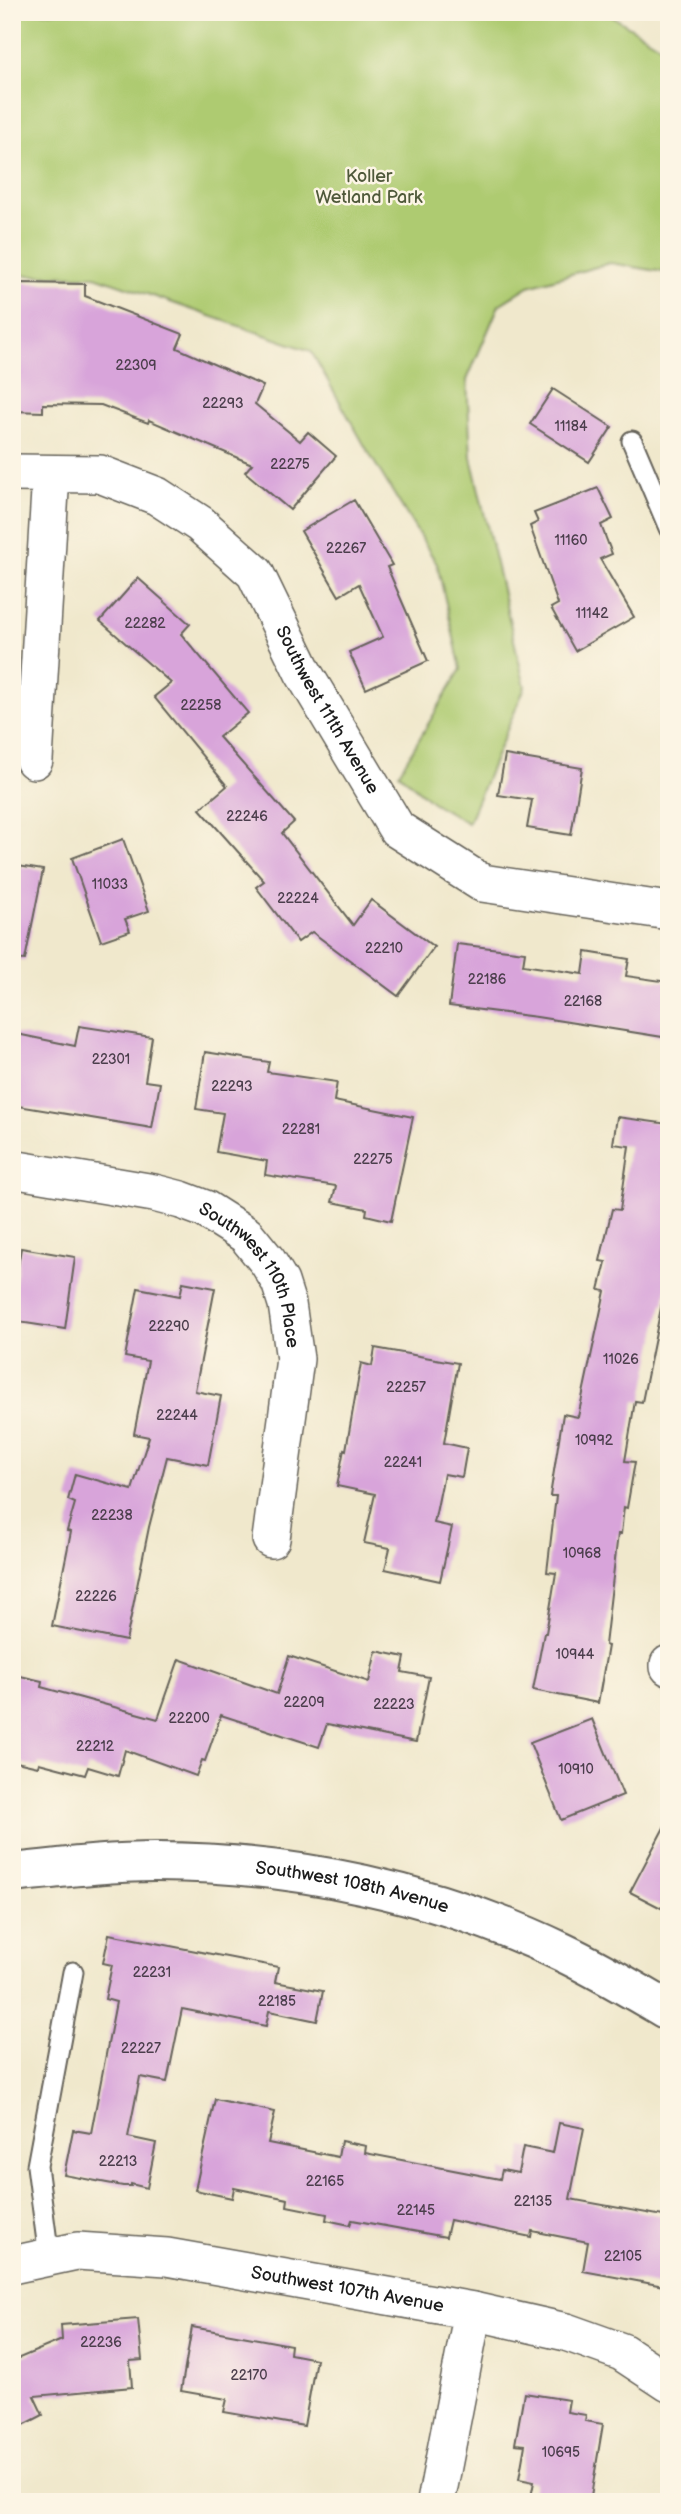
<svg xmlns="http://www.w3.org/2000/svg" width="681" height="2514" font-family="'Balsamiq Sans',sans-serif">
<rect width="100%" height="100%" fill="#fcf5e5"/>
<filter id="ink" filterUnits="userSpaceOnUse"><feTurbulence type="fractalNoise" baseFrequency=".0143" numOctaves="2"/><feDisplacementMap in="SourceGraphic" scale="14" xChannelSelector="R" yChannelSelector="G"/><feConvolveMatrix kernelMatrix="1 2 1 2 8 2 1 2 1" color-interpolation-filters="sRGB"/></filter>
<filter id="wash" filterUnits="userSpaceOnUse"><feTurbulence type="fractalNoise" baseFrequency=".00686" numOctaves="4" result="noise"/><feDisplacementMap in="SourceGraphic" scale="28" xChannelSelector="R" yChannelSelector="G"/><feGaussianBlur stdDeviation="1.57" result="paint"/><feColorMatrix in="noise" values="0 0 0 0 0 0 0 0 0 0 0 0 0 0 0 0 0 1.4 0 .05"/><feComposite in="paint" operator="in"/></filter>
<g filter="url(#wash)">
<rect width="100%" height="100%" fill="#f0e8cc"/>
<!-- green -->
<path fill="#aecb71" stroke="#657446" stroke-width="2" d="M12 12H605L669 51V273L610 263 529 286 499 305 467 380 471 457 525 687 468 823 432 802 399 773 461 669 437 564 370 455 311 351 95 276 12 275Z"/>
<g id="blocks">
<!-- building -->
<g fill="#d8a4da">
<path d="M20 283 85 284V296L183 334 177 348 263 386 255 404 300 441 308 432 336 456 290 510 245 472 252 464 149 420 148 423 101 405 43 404V412L12 411V290H20Z"/>
<path d="M553 389 612 427 589 462 530 424Z"/>
<path d="M598 488 613 519 601 525 612 554 600 559 634 617 575 651 551 608 558 604 530 526 538 522 534 513Z"/>
<path d="M354 500 392 565 387 567 428 661 366 689 349 652 383 637 359 584 339 596 301 531Z"/>
<path d="M138 578 190 624 181 634 248 713 219 737 294 822 282 833 353 925 371 900 434 947 398 996 312 932 298 942 256 887 264 881 200 809 227 786 154 697 171 683 100 621Z"/>
<path d="M505 755 582 768 571 835 527 828 532 800 498 795Z"/>
<path d="M123 839 149 911 125 919 130 931 101 941 72 858Z"/>
<path d="M18 866 43 870 25 960 12 959V894Z"/>
<path d="M457 944 525 952 523 965 583 974 586 952 629 959 626 976 669 982V1038L537 1017 449 1006Z"/>
<path d="M79 1026 152 1037 145 1081 160 1083 152 1128 12 1105V1033L75 1046Z"/>
<path d="M205 1052 269 1062 267 1072 337 1082 334 1101 413 1117 391 1221 366 1215 367 1209 332 1202 336 1186 265 1175 267 1161 216 1152 223 1113 196 1109Z"/>
<path d="M617 1117 669 1124V1271L664 1304 662 1303 642 1402 635 1401 625 1461 635 1462 627 1508 624 1507 621 1534H618L605 1645 608 1646 598 1703 533 1690 544 1633H546L556 1573 547 1572 556 1496H550L563 1414 578 1417 605 1291 599 1290 606 1262 600 1261 612 1209 620 1210 629 1146 613 1144Z"/>
<path d="M21 1248 75 1257 65 1329 12 1321V1303Z"/>
<path d="M183 1282 215 1288 195 1391 221 1396 208 1465 167 1457 149 1527 126 1641 52 1626 71 1532 67 1531 75 1503 68 1500 75 1474 132 1490 149 1437 134 1434 148 1361 125 1357 138 1288 180 1296Z"/>
<path d="M375 1348 458 1363 444 1443 467 1448 462 1477 444 1474 434 1523 452 1527 440 1581 385 1569 390 1548 364 1543 375 1494 337 1486 344 1449 346 1450 361 1363 372 1366Z"/>
<path d="M376 1651 405 1657 402 1672 429 1677 416 1742 327 1724 319 1747 221 1715 205 1761 202 1760 196 1776 125 1750 118 1776 88 1767 85 1775 39 1763 38 1767 12 1761V1674L42 1681 41 1687 158 1719 179 1659 277 1694 289 1656 369 1682Z"/>
<path d="M592 1719 623 1795 561 1820 530 1743Z"/>
<path d="M669 1818V1912L630 1892Z"/>
<path d="M109 1934 278 1967 275 1982 323 1991 317 2021 269 2011 266 2026 182 2009 167 2082 140 2077 128 2137 156 2143 147 2188 131 2184V2186H123L64 2175 73 2130 91 2133 116 2002 105 1999 112 1965 103 1963Z"/>
<path d="M215 2099 275 2112 268 2143 338 2157 341 2141 366 2146 365 2153 500 2179 502 2170 518 2173 523 2147 553 2153 559 2123 584 2128 570 2199 669 2217V2287L583 2271 588 2242 532 2231 531 2237 450 2220 446 2237 352 2220 350 2225 326 2220 327 2214 287 2206 288 2199 234 2188 232 2198 195 2190Z"/>
<path d="M138 2319 142 2360 130 2361 132 2387 34 2396 43 2415 12 2431V2349L17 2359 62 2340 61 2325Z"/>
<path d="M192 2327 291 2345 290 2354 316 2359 304 2426 224 2412 227 2399 181 2391Z"/>
<path d="M524 2393 569 2400 567 2412 586 2415 585 2421 603 2424 590 2502H530L534 2482 519 2479 525 2445 515 2444Z"/>
</g>
</g>
</g>
<g filter="url(#ink)">
<use href="#blocks" fill-opacity="0" stroke="#66635a" stroke-width="2"/>
<g fill="none" stroke-linecap="round" stroke-linejoin="round">
<!-- lane casing -->
<g stroke="#66635a" stroke-width="23">
<g id="lane">
<path d="M632 441 669 528"/>
<path d="M49 2257 37 2166 73 1972"/>
</g>
</g>
<!-- street casing -->
<g stroke="#66635a" stroke-width="40">
<g id="street">
<path id="s1" d="M12 473 100 474 157 496 200 524 255 573 303 672 397 829 482 883 669 911"/>
<path d="M34 760 51 474"/>
<path id="s2" d="M12 1169 154 1193 181 1200 205 1209 246 1235 268 1262 280 1282 287 1304 295 1359 271 1539"/>
<path d="M669 1664V1667"/>
<path id="s3" d="M12 2265 77 2251 167 2257 473 2311 566 2332 622 2352 669 2383"/>
<path d="M436 2502 473 2311"/>
</g>
</g>
<!-- secondary casing -->
<g stroke="#66635a" stroke-width="42">
<g id="secondary">
<path id="s4" d="M12 1873C60 1868 107 1862 155 1862 292 1862 438 1892 562 1952 598 1969 633 1990 669 2011"/>
</g>
</g>
<!-- lane -->
<use href="#lane" stroke="#fff" stroke-width="19"/>
<!-- street -->
<use href="#street" stroke="#fff" stroke-width="37"/>
<!-- secondary -->
<use href="#secondary" stroke="#fff" stroke-width="38"/>
</g>
</g>
<g text-anchor="middle" dominant-baseline="central" stroke-width="5" stroke-linejoin="round" paint-order="stroke">
<!-- number labels -->
<g font-size="14" fill="#4b3e4c">
<text x="136" y="365">22309</text>
<text x="223" y="403">22293</text>
<text x="571" y="426">11184</text>
<text x="290" y="464">22275</text>
<text x="571" y="540">11160</text>
<text x="346" y="548">22267</text>
<text x="592" y="613">11142</text>
<text x="145" y="623">22282</text>
<text x="201" y="705">22258</text>
<text x="247" y="816">22246</text>
<text x="110" y="884">11033</text>
<text x="298" y="898">22224</text>
<text x="384" y="948">22210</text>
<text x="487" y="979">22186</text>
<text x="583" y="1001">22168</text>
<text x="111" y="1059">22301</text>
<text x="232" y="1086">22293</text>
<text x="301" y="1129">22281</text>
<text x="373" y="1159">22275</text>
<text x="169" y="1326">22290</text>
<text x="621" y="1359">11026</text>
<text x="406" y="1387">22257</text>
<text x="177" y="1415">22244</text>
<text x="594" y="1440">10992</text>
<text x="403" y="1462">22241</text>
<text x="112" y="1515">22238</text>
<text x="582" y="1553">10968</text>
<text x="96" y="1596">22226</text>
<text x="575" y="1654">10944</text>
<text x="304" y="1702">22209</text>
<text x="394" y="1704">22223</text>
<text x="189" y="1718">22200</text>
<text x="95" y="1746">22212</text>
<text x="576" y="1769">10910</text>
<text x="152" y="1972">22231</text>
<text x="277" y="2001">22185</text>
<text x="141" y="2048">22227</text>
<text x="118" y="2161">22213</text>
<text x="325" y="2181">22165</text>
<text x="533" y="2201">22135</text>
<text x="416" y="2210">22145</text>
<text x="623" y="2256">22105</text>
<text x="101" y="2342">22236</text>
<text x="249" y="2375">22170</text>
<text x="561" y="2452">10695</text>
</g>
<!-- park labels -->
<g font-size="18" fill="#4f593a" stroke="#fcf5e5">
<text x="369" y="176">Koller<tspan x="369" dy="21">Wetland Park</tspan></text>
</g>
<!-- street labels -->
<g font-size="18" fill="#1c1c1c" stroke="#fcf5e5">
<text stroke="none"><textPath href="#s1" startOffset="429">Southwest 111th Avenue</textPath></text>
<text stroke="none"><textPath href="#s2" startOffset="282">Southwest 110th Place</textPath></text>
<text stroke="none"><textPath href="#s4" startOffset="343">Southwest 108th Avenue</textPath></text>
<text stroke="none"><textPath href="#s3" startOffset="340">Southwest 107th Avenue</textPath></text>
</g>
</g>
<!-- margin -->
<rect width="681" height="2514" fill="none" stroke="#fcf5e5" stroke-width="42"/>
</svg>
